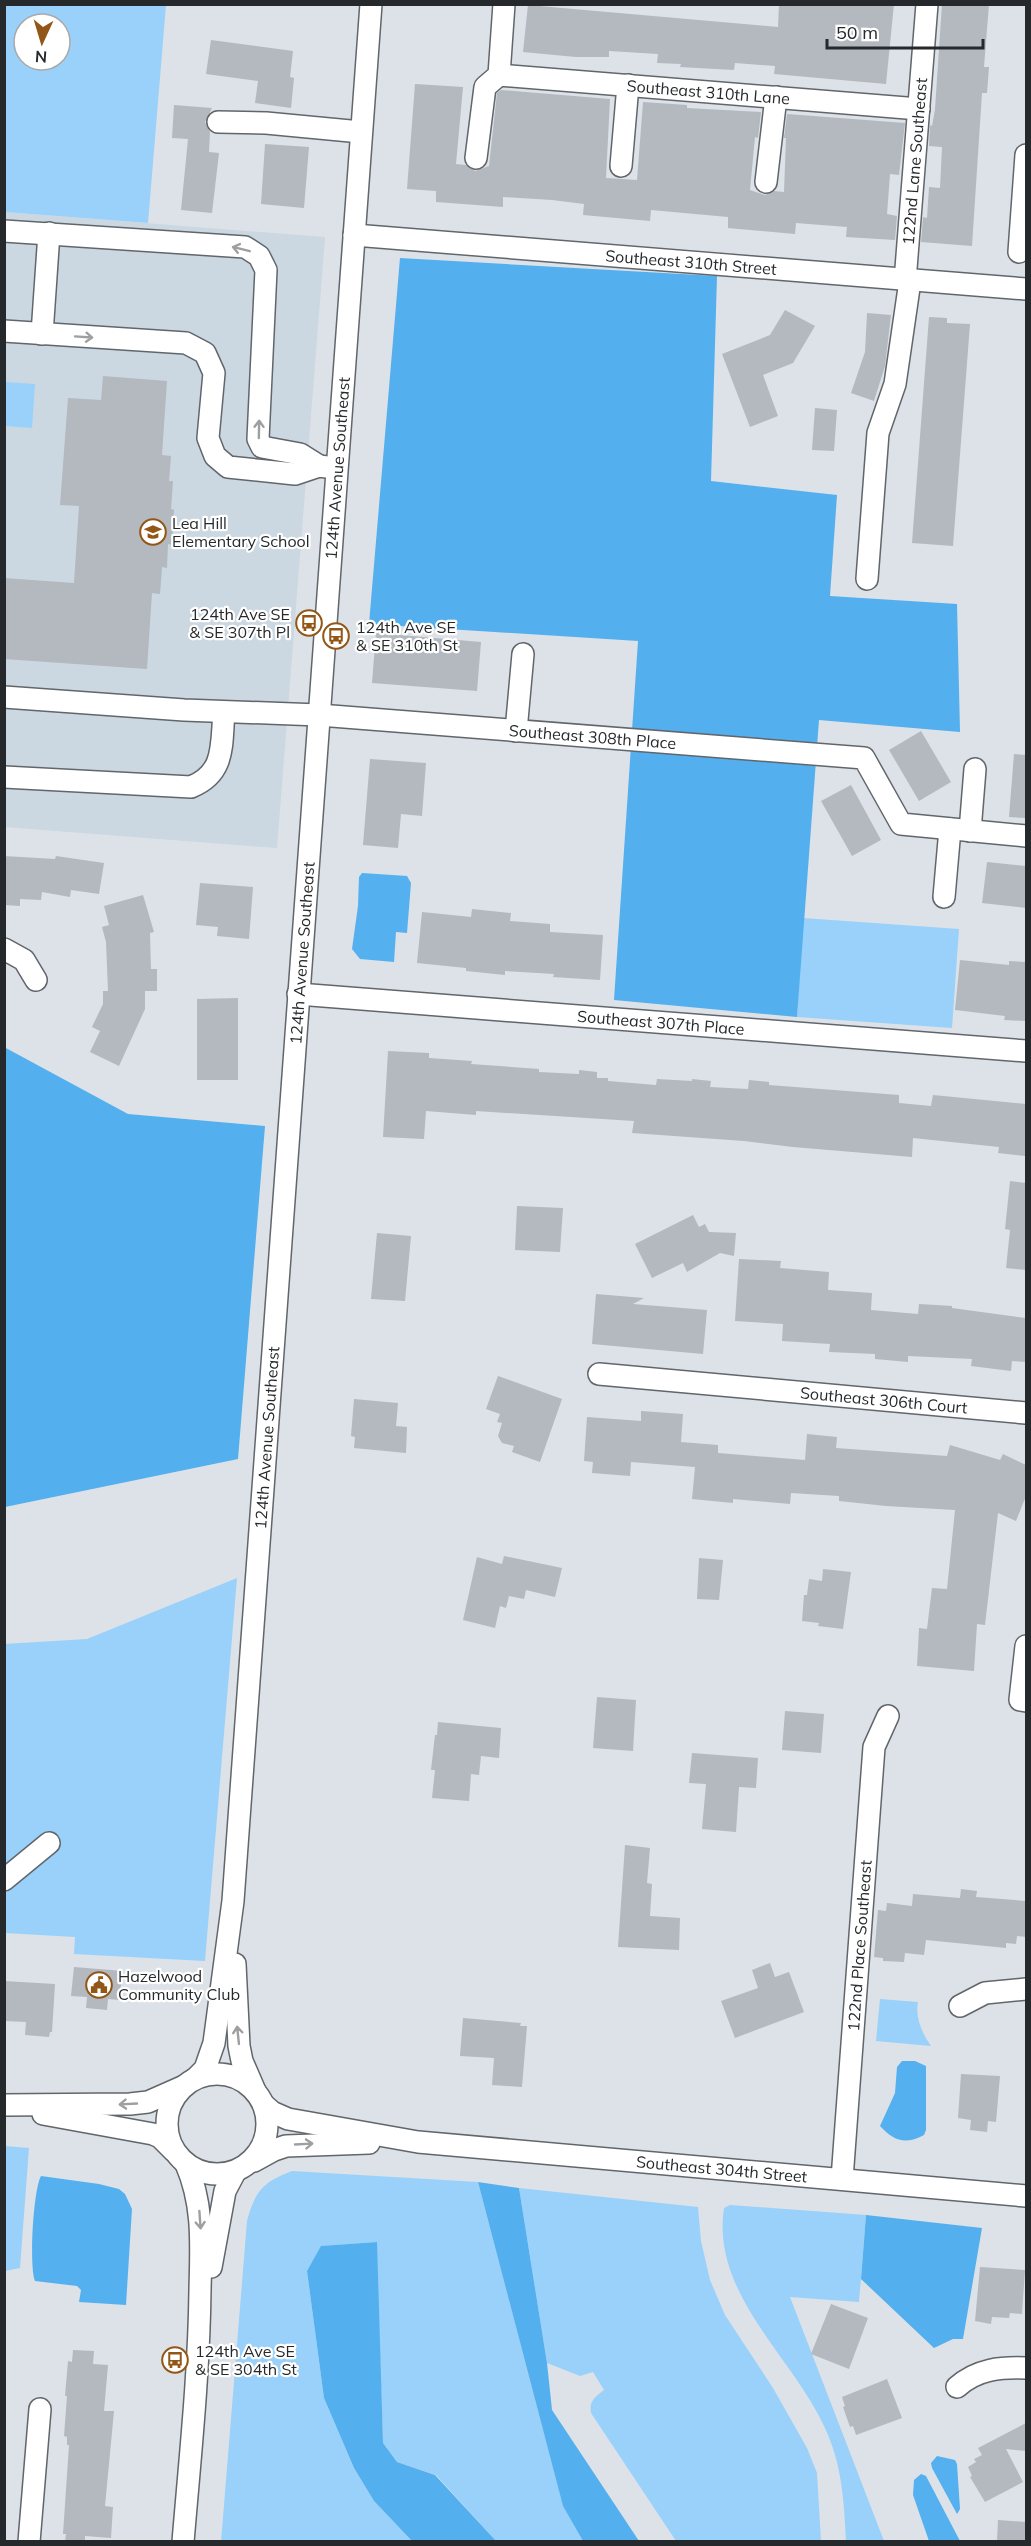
<svg xmlns="http://www.w3.org/2000/svg" width="1031" height="2546" font-family="Mulish,sans-serif">
<rect width="100%" height="100%" fill="#dce2e7"/>
<!-- built -->
<path fill="#cbd7e1" d="M4 212 325 237 277 848 5 827Z"/>
<!-- green -->
<g fill="#99d1fb" fill-rule="evenodd">
<path d="M4 5H166L148 223 5 212ZM24 24H60V60H24Z"/>
<path d="M5 382 35 384 32 428 5 426Z"/>
<path d="M803 918 959 929 952 1028 797 1017Z"/>
<path d="M237 1578 205 1961 74 1954 75 1937 5 1933 4 1644 87 1639Z"/>
<path d="M880 1999 918 2002C915 2018 922 2033 931 2046L876 2041Z"/>
<path d="M5 2146 29 2148 20 2268 5 2271Z"/>
<path d="M292 2171 478 2182 563 2505 583 2541H496L436 2475 397 2462 383 2443 376 2242 322 2246 307 2271 324 2398 354 2468 374 2501 412 2541 221 2542 247 2221C255 2191 263 2182 292 2171Z"/>
<path d="M519 2188 698 2207 701 2241 710 2280 725 2315 773 2388 807 2448 817 2473 821 2541H676L591 2413C589 2401 595 2397 604 2390L593 2372 580 2376 547 2363Z"/>
<path d="M730 2205 866 2215 859 2302 790 2297 884 2541H846C844 2501 842 2463 824 2426 791 2355 711 2293 724 2208Z"/>
</g>
<!-- forest -->
<g fill="#53afee">
<path d="M400 258 717 276 711 481 837 495 830 596 957 604 960 732 819 720 797 1017 614 1000 638 641 369 624Z"/>
<path d="M4 1047 128 1114 265 1126 238 1459 5 1507Z"/>
<path d="M478 2182 519 2188 547 2363 552 2410 639 2541H583L563 2506Z"/>
<path d="M866 2215 982 2228 963 2339H953L934 2348 861 2279Z"/>
<path d="M377 2242 383 2443 397 2462 435 2475 496 2541H412L374 2501 354 2468 324 2398 307 2271 321 2246Z"/>
</g>
<!-- water -->
<g fill="#55b0f0">
<path d="M362 873 407 876 411 883 407 933 396 932 394 962 360 959 352 949 358 906 359 877Z"/>
<path d="M902 2061H915L926 2066V2130L924 2135C905 2145 894 2141 880 2126L895 2093 897 2067Z"/>
<path d="M41 2176 99 2184 119 2189 125 2194 132 2209 126 2305 79 2302 81 2290 77 2286 35 2281C29 2268 33 2190 41 2176Z"/>
<path d="M937 2456 955 2460 957 2464 960 2509 957 2514 932 2468 931 2463Z"/>
<path d="M921 2474 926 2476 960 2541H929L913 2495 914 2480Z"/>
</g>
<!-- building -->
<g fill="#b3b9be">
<path d="M779 4H894L886 84 774 74 775 66 735 63 734 70 680 67 681 64 657 63 658 54 609 51V57H576L523 52 528 5 778 27Z"/>
<path d="M942 4H989L984 67H989L987 93H982L972 246 921 242 923 217 927 218 929 187 940 188 942 147 929 146 930 125 932 126 935 109Z"/>
<path d="M211 40 293 51 290 77 294 78 291 108 255 103 258 81 206 74Z"/>
<path d="M415 84 463 87 456 164 466 165 475 171 489 166 497 93 501 90 610 99 606 178 637 180 643 102 687 105V108L761 112 758 138 755 137 750 190 765 195 774 191 784 192 786 138H784L787 114 905 123 899 175 890 174 887 214 897 216 895 240 846 237 847 227 796 223 795 234 728 228V217L651 210 650 221 583 215 584 204 552 200 503 197V207L436 202V191L407 189Z"/>
<path d="M174 105 212 108 205 122 210 132 209 152 219 153 212 213 181 210 188 139 172 138Z"/>
<path d="M265 144 309 147 304 208 261 204Z"/>
<path d="M785 310 815 326 793 363 763 375 778 416 750 427 722 354 770 335Z"/>
<path d="M867 313 891 315 885 366 874 401 851 393 865 352Z"/>
<path d="M929 317 947 318V323L970 324 953 546 912 543Z"/>
<path d="M103 376 167 381 162 455 171 456 169 481H173L171 509 174 510 172 545 168 544 167 568 162 567 160 594 152 593 147 669 4 659V578L74 583 79 506 60 505 68 398 101 400Z"/>
<path d="M815 408 837 410 834 451 812 450Z"/>
<path d="M376 633 481 642 477 691 372 683Z"/>
<path d="M921 731 951 782 919 801 889 750Z"/>
<path d="M1014 754 1026 755V818L1009 817Z"/>
<path d="M370 759 426 763 422 816 401 814 398 848 363 845Z"/>
<path d="M851 785 881 840 852 856 821 801Z"/>
<path d="M4 856 55 859 56 856 104 863 99 894 71 890 70 897 42 892 41 900 20 899V906L4 905Z"/>
<path d="M987 862 1026 866V908L982 903Z"/>
<path d="M200 883 253 887 249 939 217 936 218 927 196 925Z"/>
<path d="M143 895 154 932 150 933 151 969H157V991H145V1009L119 1066 90 1052 100 1031 92 1027 103 1004V991H108L106 942 102 927 109 925 104 906Z"/>
<path d="M472 909 511 913 510 921 550 924V932L603 935 600 980 553 977 554 974 505 971V975L466 971V968L417 963 422 912 471 917Z"/>
<path d="M960 960 1009 965V961L1026 962V1021L1004 1020 1005 1016 955 1010Z"/>
<path d="M238 998V1080H197V999Z"/>
<path d="M388 1051 429 1053V1058L472 1061 471 1064 539 1069V1072L579 1074V1070L597 1072V1078H608V1081L656 1085 657 1079 692 1081V1079L711 1081 710 1087 748 1089 749 1080 769 1082V1085L899 1095V1103L931 1106 933 1095 1026 1104 1025 1156 998 1153 999 1147 913 1138 912 1157 793 1147 744 1141 632 1133 634 1121 476 1111V1115L426 1111 424 1139 383 1137Z"/>
<path d="M1010 1181 1026 1183V1270L1006 1268 1010 1230 1005 1229Z"/>
<path d="M517 1206 563 1208 560 1252 515 1250Z"/>
<path d="M693 1215 699 1227 705 1224 709 1232 736 1233 734 1256 720 1253 687 1272 683 1263 652 1278 635 1244Z"/>
<path d="M377 1233 411 1236 405 1301 371 1299Z"/>
<path d="M739 1259 781 1261 780 1268 829 1272 828 1290 872 1293 871 1310 918 1314 919 1304 952 1306V1308L1026 1318V1362L1012 1361 1011 1371 971 1366 972 1359 908 1356V1362L875 1359V1354L829 1352 830 1344 782 1341 783 1324 735 1321Z"/>
<path d="M596 1294 644 1298 633 1304 707 1310 703 1354 592 1344Z"/>
<path d="M498 1376 562 1399 540 1462 512 1452 514 1446 502 1443 498 1436 502 1423 497 1422 500 1414 486 1409Z"/>
<path d="M354 1399 398 1403 396 1426 407 1427 406 1453 354 1448 355 1437 351 1436Z"/>
<path d="M641 1411 683 1414 681 1442 718 1445V1453L805 1460 807 1434 837 1437 836 1448 947 1456 950 1445 1000 1460 1003 1454 1026 1465V1496L1016 1521 998 1513 985 1625 977 1624 974 1671 917 1666 919 1628 927 1629 932 1588 947 1589 955 1510 886 1506 839 1501V1496L791 1493 790 1504 733 1499V1503L692 1499 695 1467 631 1462 630 1476 592 1473 593 1462 584 1461 587 1417 641 1421Z"/>
<path d="M504 1556 562 1568 555 1597 526 1590 524 1599 509 1596 506 1608 500 1606 495 1628 463 1620 477 1557 502 1564Z"/>
<path d="M699 1558 723 1560 719 1600 697 1599Z"/>
<path d="M823 1569 851 1572 843 1629 818 1626 819 1623 802 1621 804 1595H807L809 1579 822 1581Z"/>
<path d="M597 1697 636 1700 633 1751 593 1748Z"/>
<path d="M785 1711 824 1714 821 1753 782 1750Z"/>
<path d="M438 1722 501 1728 499 1758 481 1756 479 1775 471 1774 469 1801 432 1798 435 1770H431L435 1735H437Z"/>
<path d="M692 1753 758 1758 756 1788 739 1787 736 1832 702 1829 706 1784 689 1783Z"/>
<path d="M625 1845 650 1848 647 1883 652 1884 650 1916 680 1918 679 1950 618 1947Z"/>
<path d="M961 1889 977 1891 976 1897 1026 1901V1937L1017 1936 1016 1944 1006 1943V1948L926 1940 924 1955 905 1953 904 1962 883 1961V1958L874 1957 878 1910 886 1911 887 1903 912 1906 913 1894 960 1898Z"/>
<path d="M770 1963 775 1977 789 1972 804 2012 735 2038 721 2001 758 1988 752 1970Z"/>
<path d="M74 1967 123 1971 119 2000 108 1999 107 2010 86 2008 87 1997 71 1996Z"/>
<path d="M4 1981 55 1984 52 2032H50L49 2037 25 2035 26 2022 4 2021Z"/>
<path d="M463 2018 521 2023 520 2026H527L522 2087 492 2085 494 2058 460 2056Z"/>
<path d="M961 2074 1000 2076 996 2122 988 2121 987 2132 970 2130 971 2120 958 2118Z"/>
<path d="M980 2267 1025 2270 1022 2314 1010 2313 1009 2318 992 2317 991 2324 975 2321Z"/>
<path d="M831 2304 868 2318 849 2369 811 2354Z"/>
<path d="M73 2350 94 2351 93 2364 108 2365 104 2411H114L105 2506 113 2507 111 2538 85 2536V2541H65L66 2534H63L69 2445H67V2437L64 2436 67 2396H65L68 2361 72 2362Z"/>
<path d="M887 2379 902 2418 856 2435 853 2426 850 2427 843 2407 845 2406 842 2397Z"/>
<path d="M1026 2423V2451L1006 2449 1023 2482 985 2502 970 2477 972 2476 968 2467 976 2462 974 2459 982 2455 978 2448Z"/>
<path d="M998 2520 1026 2522V2541H997Z"/>
</g>
<g fill="none" stroke-linecap="round" stroke-linejoin="round">
<!-- minor casing -->
<g stroke="#61666b" stroke-width="24">
<g id="minor">
<path id="s1" d="M499 75 919 109"/>
<path d="M218 122 266 123 361 132"/>
<path d="M476 158 485 87 499 75 504 4"/>
<path d="M621 166 628 85"/>
<path d="M766 182 776 97"/>
<path d="M4 231 245 247 259 256 266 270 258 439 262 447 300 454 319 466"/>
<path id="s2" d="M354 235 1026 289"/>
<path d="M1019 252 1026 155"/>
<path id="s3" d="M905 281 927 4"/>
<path d="M4 331 186 343 205 353 214 373 208 438 215 456 228 467 295 474 319 466 327 467"/>
<path d="M42 334 49 233"/>
<path d="M867 579 878 433 895 384 910 281"/>
<path id="s4" d="M4 697 184 710 319 715 864 758 901 824 1026 836"/>
<path d="M516 731 523 654"/>
<path d="M4 777 191 787C226 773 221 744 224 712"/>
<path d="M970 831 975 769"/>
<path d="M944 897 950 829"/>
<path d="M4 949 24 960 36 980"/>
<path id="s5" d="M298 994 1026 1051"/>
<path id="s6" d="M599 1374 1026 1413"/>
<path d="M1026 1646 1020 1700 1026 1701"/>
<path d="M4 1880 49 1843"/>
<path d="M235 1964 239 2046 242 2061 255 2091"/>
<path d="M960 2006 985 1993 1026 1989"/>
<circle cx="217" cy="2124" r="50"/>
<path id="s7" d="M196 2078 205 2069 214 2043 233 1901 371 4"/>
<path d="M4 2105 130 2104 148 2102 182 2087"/>
<path id="s8" d="M264 2105 272 2112 288 2119 418 2142 1026 2196"/>
<path d="M43 2114 153 2134 160 2137 174 2151"/>
<path d="M254 2161 274 2150 286 2146 369 2143"/>
<path id="s9" d="M842 2179 874 1747 888 1716"/>
<path d="M211 2267 225 2191 235 2172"/>
<path d="M957 2387C977 2369 1001 2367 1026 2368"/>
<path d="M29 2542 40 2409"/>
<path d="M183 2542C190 2458 199 2374 200 2290 201 2246 204 2205 186 2164"/>
</g>
</g>
<!-- minor -->
<use href="#minor" stroke="#fff" stroke-width="21"/>
</g>
<!-- one-way arrows -->
<defs><path id="oneway-shaft" d="M-6 0H5M1.5-3L5.5 0L1.5 3" fill="none" stroke-width="1.6" stroke-linecap="round" stroke-linejoin="round" transform="scale(1.5)"/></defs>
<g stroke="#9d9fa0">
<use href="#oneway-shaft" transform="translate(241 249) rotate(-166)"/>
<use href="#oneway-shaft" transform="translate(84 337) rotate(4)"/>
<use href="#oneway-shaft" transform="translate(259 429) rotate(-89)"/>
<use href="#oneway-shaft" transform="translate(238 2035) rotate(-96)"/>
<use href="#oneway-shaft" transform="translate(128 2104) rotate(177)"/>
<use href="#oneway-shaft" transform="translate(304 2144) rotate(-3)"/>
<use href="#oneway-shaft" transform="translate(200 2220) rotate(86)"/>
</g>
<!-- icons -->
<defs>
<g id="school-ring" transform="scale(1.35)"><circle r="9.5" fill="#fff" stroke="#925717" stroke-width="1.5"/><path d="M0-5L7-2L0 1L-7-2ZM-4 1L0 2.5L4 1V4Q0 6-4 4Z" fill="#925717"/></g>
<g id="bus-ring" transform="scale(1.35)"><circle r="9.5" fill="#fff" stroke="#925717" stroke-width="1.5"/><path d="M-5-6H5V4H4V6H2V4H-2V6H-4V4H-5ZM-3.5-4V0h7V-4ZM-3.5 1.2v1.5H-2V1.2ZM2 1.2v1.5H3.5V1.2Z" fill="#925717"/></g>
<g id="civic-ring" transform="scale(1.35)"><circle r="9.5" fill="#fff" stroke="#925717" stroke-width="1.5"/><path d="M-.6-6.5H3V-4.5H.6V-3L4-1V1h2V6H-6V1h2V-1L-.6-3ZM-1.2 2.5V6h2.4V2.5Z" fill="#925717"/></g>
</defs>
<g fill-rule="evenodd">
<use href="#school-ring" x="153" y="532"/>
<use href="#bus-ring" x="309" y="623"/>
<use href="#bus-ring" x="336" y="636"/>
<use href="#civic-ring" x="99" y="1985"/>
<use href="#bus-ring" x="175" y="2360"/>
</g>
<g text-anchor="middle" dominant-baseline="central" stroke-width="4.5" stroke-linejoin="round" paint-order="stroke">
<!-- street labels -->
<g font-size="16" fill="#26292b" stroke="#fff">
<text stroke="none"><textPath href="#s1" startOffset="210">Southeast 310th Lane</textPath></text>
<text stroke="none"><textPath href="#s3" startOffset="120">122nd Lane Southeast</textPath></text>
<text stroke="none"><textPath href="#s2" startOffset="338">Southeast 310th Street</textPath></text>
<text stroke="none"><textPath href="#s7" startOffset="1620">124th Avenue Southeast</textPath></text>
<text stroke="none"><textPath href="#s4" startOffset="590">Southeast 308th Place</textPath></text>
<text stroke="none"><textPath href="#s7" startOffset="1134">124th Avenue Southeast</textPath></text>
<text stroke="none"><textPath href="#s5" startOffset="364">Southeast 307th Place</textPath></text>
<text stroke="none"><textPath href="#s6" startOffset="286">Southeast 306th Court</textPath></text>
<text stroke="none"><textPath href="#s7" startOffset="648">124th Avenue Southeast</textPath></text>
<text stroke="none"><textPath href="#s9" startOffset="234">122nd Place Southeast</textPath></text>
<text stroke="none"><textPath href="#s8" startOffset="465">Southeast 304th Street</textPath></text>
</g>
<!-- poi labels -->
<g font-size="16" fill="#26292b" stroke="#fff" text-anchor="start">
<text x="172" y="523">Lea Hill<tspan x="172" dy="18">Elementary School</tspan></text>
<text x="290" y="614" text-anchor="end">124th Ave SE<tspan x="290" dy="18">&amp; SE 307th Pl</tspan></text>
<text x="356" y="627">124th Ave SE<tspan x="356" dy="18">&amp; SE 310th St</tspan></text>
<text x="118" y="1976">Hazelwood<tspan x="118" dy="18">Community Club</tspan></text>
<text x="195" y="2351">124th Ave SE<tspan x="195" dy="18">&amp; SE 304th St</tspan></text>
</g>
</g>
<!-- border -->
<rect width="1031" height="2546" fill="none" stroke="#26292b" stroke-width="12"/>
<!-- north arrow -->
<g transform="translate(42 42) rotate(184)"><circle r="28" fill="#ffffff" stroke="#a8a9aa" stroke-width="1.5"/>
<path d="M0-4.5L10 22L0 15L-10 22Z" fill="#925717"/>
<text y="-9" font-size="16" font-weight="bold" text-anchor="middle" fill="#26292b">N</text>
</g>
<!-- scale -->
<path d="M827 39v9h156v-9" fill="none" stroke="#26292b" stroke-width="3"/>
<text x="836" y="39" font-size="18" fill="#26292b" stroke="#ffffff" stroke-width="4.5" paint-order="stroke">50 m</text>
</svg>
